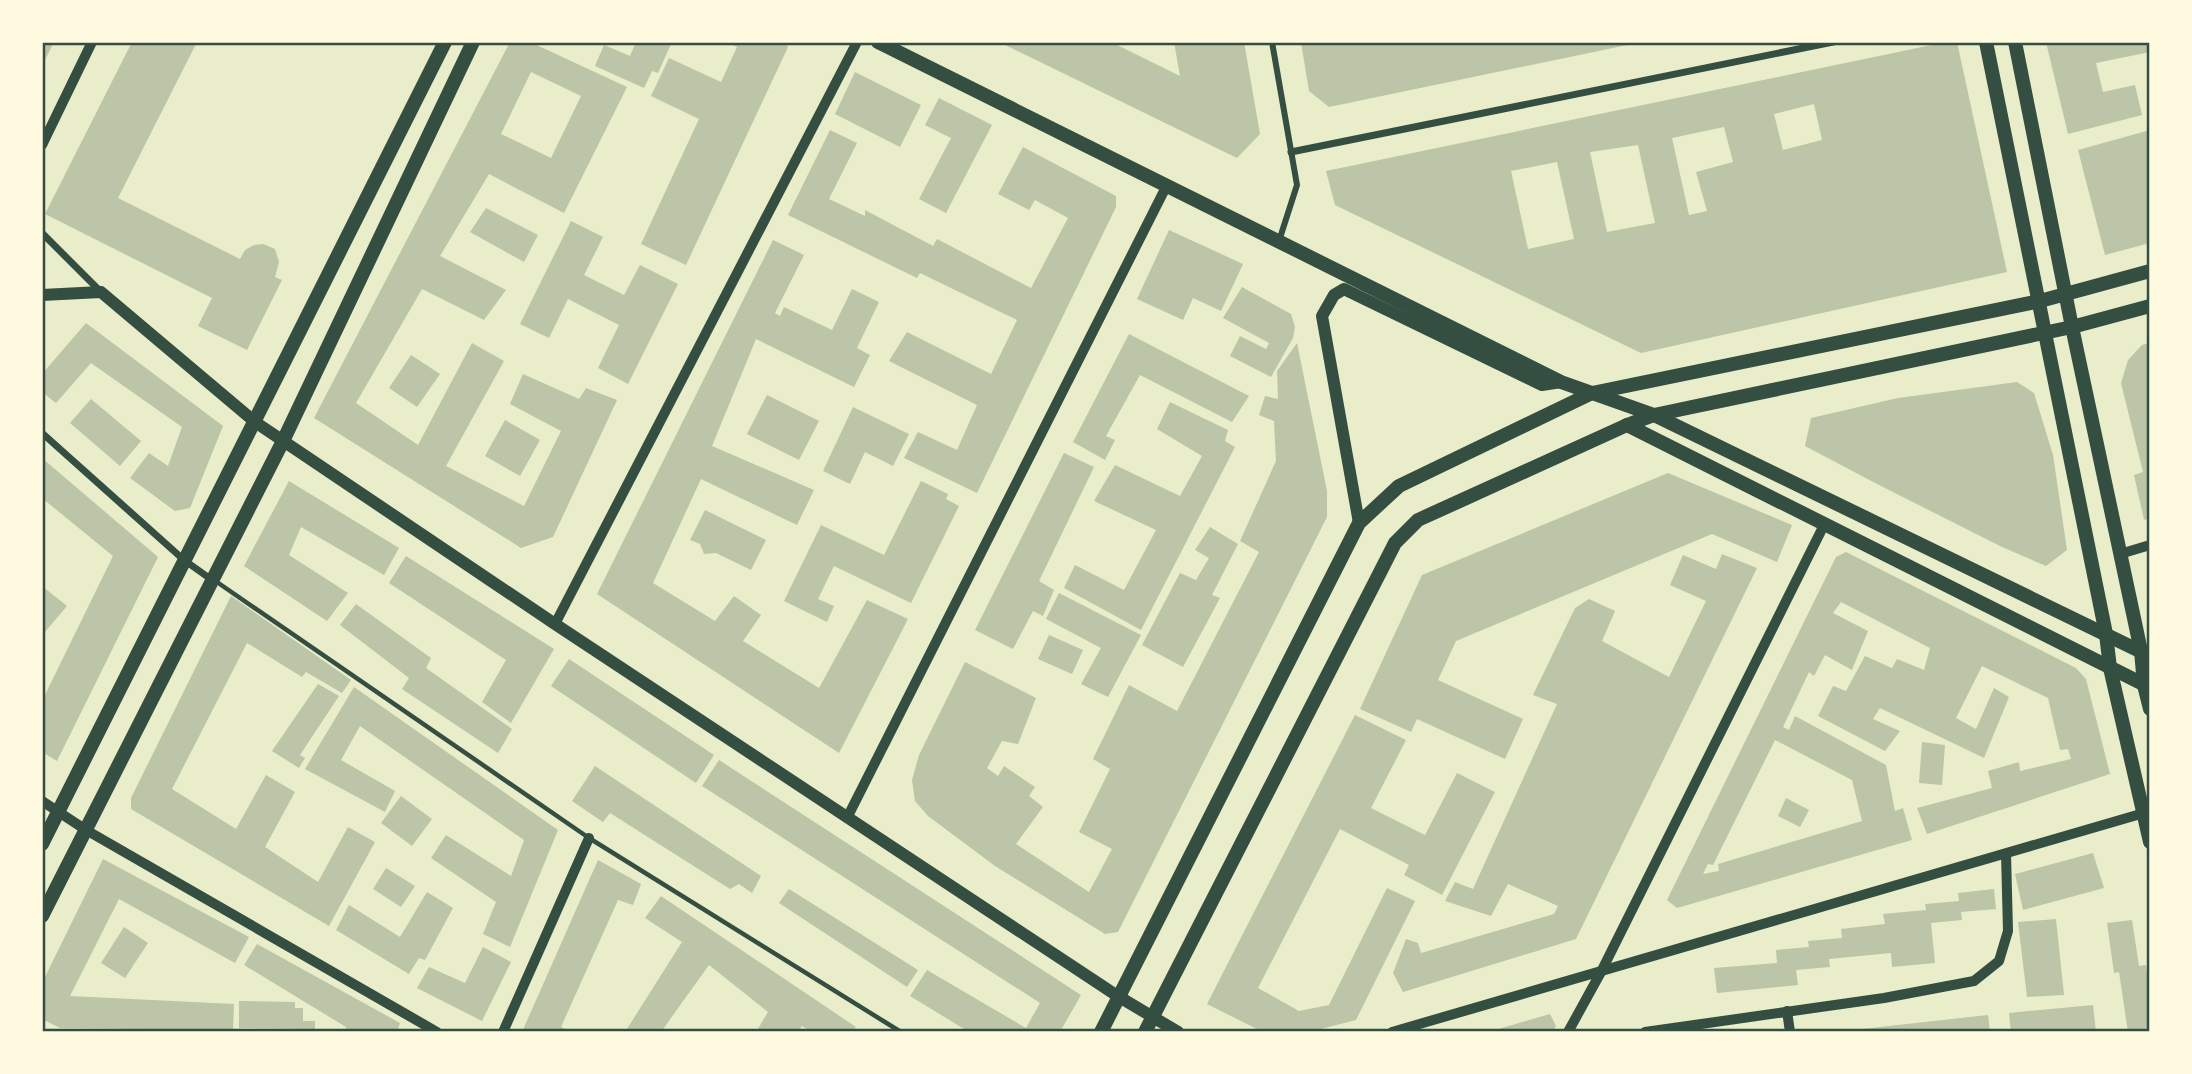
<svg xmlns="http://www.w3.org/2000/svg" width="2192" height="1074" font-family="'Playfair Display',serif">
<rect width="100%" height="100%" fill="#e9edc9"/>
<!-- building -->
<g fill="#bcc5a7" fill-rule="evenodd">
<path d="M42 42H54L42 66Z"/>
<path d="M132 42H197L118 198 240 259 245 250 254 245 263 244 275 249 279 262 275 277 282 280 247 350 198 326 212 298 45 214Z"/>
<path d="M510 42H530L627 87 564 213 489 174 440 256 506 290 484 320 422 289 356 403 418 445 472 343 504 361 446 466 524 506 561 431 510 404 523 374 579 399 586 388 617 400 553 537 521 548 314 418ZM531 72 581 96 551 158 501 134Z"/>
<path d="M636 42H672L658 73 652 71 644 88 595 66 604 45 630 56Z"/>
<path d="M726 42H786L788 47 686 265 641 244 699 119 651 96 669 58 721 82 737 47Z"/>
<path d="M999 42H1111L1180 76 1174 42H1244L1260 134 1237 158Z"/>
<path d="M1301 42H1637V43L1329 107 1309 91Z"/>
<path d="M1946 42H1957L2007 272 1641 353 1335 205 1326 171ZM1814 104 1822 140 1783 150 1774 114ZM1724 127 1733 162 1696 172 1707 211 1689 215 1672 138ZM1638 145 1655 223 1607 232 1590 152ZM1557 162 1574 239 1528 249 1511 171Z"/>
<path d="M2046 42H2150V52L2096 63 2103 92 2135 85 2142 115 2068 134Z"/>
<path d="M855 72 921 105 900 147 835 114Z"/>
<path d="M939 98 992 125 946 213 919 199 951 138 925 125Z"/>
<path d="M830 130 857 143 829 199 865 216V210L933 246 937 239 1031 288 1068 218 1035 200 1029 210 998 194 1023 147 1116 196V207L977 493 904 458 918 432 957 450 977 405 889 361 907 332 991 374 1017 320 920 273 917 278 788 215Z"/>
<path d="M2150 130V243L2105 255 2078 150Z"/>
<path d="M486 208 538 235 524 262 470 232Z"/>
<path d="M571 221 603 237 584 275 624 295 640 265 678 284 628 384 598 368 619 325 568 299 549 338 520 324Z"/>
<path d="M1169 230 1243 264 1221 311 1193 298 1183 320 1137 299Z"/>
<path d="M773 240 804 255 775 313 780 316 784 307 832 330 852 289 879 302 857 348 870 355 854 387 756 339 712 446 814 490 797 525 701 479 653 583 715 621 734 596 761 615 743 641 819 688 867 600 908 619 839 753 597 594Z"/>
<path d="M1242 287 1291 314 1295 327 1293 338 1271 377 1230 356 1240 336 1266 349 1269 343 1223 318Z"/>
<path d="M86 323 223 426 190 508 175 511 130 478 149 453 168 466 182 427 91 363 56 403 42 392V374Z"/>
<path d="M1129 334 1249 396 1232 422 1140 375 1106 436 1115 440 1105 460 1073 442Z"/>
<path d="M1297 343 1327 491V517L1118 932 1105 934 995 866 928 816 915 801 912 780 919 755 965 662 1036 698 1018 744 1002 741 987 768 998 776 1004 766 1035 787 1029 796 1043 807 1016 844 1089 892 1112 849 1079 832 1110 769 1093 759 1129 685 1177 711 1259 552 1240 541 1276 461 1274 421 1259 415 1265 396 1278 399 1277 371Z"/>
<path d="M2150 343V518L2144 520 2134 475 2143 472 2121 383 2128 360 2142 345Z"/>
<path d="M411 355 440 374 417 407 389 388Z"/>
<path d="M2017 382 2034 393 2053 455 2067 550 2046 566 2002 547 1879 485 1805 446 1811 418 1898 398Z"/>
<path d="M767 395 819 421 799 460 747 434Z"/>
<path d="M91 399 141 441 120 466 70 423Z"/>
<path d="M1170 402 1228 430 1225 441 1235 447 1141 630 1064 588 1075 565 1124 590 1156 530 1094 501 1115 465 1180 496 1202 456 1157 429Z"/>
<path d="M853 407 909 434 893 466 865 452 850 484 823 471Z"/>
<path d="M505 420 540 440 520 476 485 456Z"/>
<path d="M1064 453 1094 467 1039 581 1054 590 1043 616 1033 611 1013 649 975 630Z"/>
<path d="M42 458 158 557 57 761 42 752V701L113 556 42 498Z"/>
<path d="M1668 473 1792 525 1777 562 1712 534 1456 641 1438 680 1523 719 1505 759 1417 719 1411 732 1360 709 1422 575Z"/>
<path d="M289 481 399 548 384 575 301 527 289 555 348 593 327 621 244 566Z"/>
<path d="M921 481 948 494 946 499 959 506 911 603 834 566 818 599 834 606 827 622 784 601 821 525 884 555Z"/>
<path d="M705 510 766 540 751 570 716 553 704 554 700 544 690 540Z"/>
<path d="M1210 527 1238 544 1212 595 1220 598 1183 667 1142 645 1180 573 1196 580 1209 558 1195 550Z"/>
<path d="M1846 552 2076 668 2086 679 2110 774 1927 834 1917 808 1992 788 1988 771 2019 762 2020 771 2071 759 2068 749 2060 750 2048 698 1982 666 1956 718 1976 729 1994 688 2009 697 1984 758 1880 708 1873 719 1900 731 1885 751 1818 716 1833 686 1846 691 1865 656 1892 668 1897 659 1924 670 1930 648 1841 602 1833 613 1868 631 1852 670 1825 655 1814 676 1809 672 1783 727 1789 730 1795 716 1886 765 1895 811 1903 808 1912 840 1677 908 1667 900 1836 557ZM1775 740 1852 780 1862 821 1718 864 1719 871 1703 874 1708 864 1713 865Z"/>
<path d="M1722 554 1757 568 1576 939 1403 992 1393 973 1406 939 1418 943 1421 953 1554 914 1558 906 1508 884 1491 916 1445 901 1455 882 1473 889 1557 704 1533 695 1575 608 1589 599 1615 611 1602 641 1669 677 1706 601 1670 585 1683 555 1716 569Z"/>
<path d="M406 556 554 649 511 723 482 702 506 660 389 583Z"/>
<path d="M42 586 67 606 44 633 42 632Z"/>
<path d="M1059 593 1141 635 1108 697 1081 684 1101 648 1046 619Z"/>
<path d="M231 596 351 680 342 693 306 672 302 677 247 643 172 789 236 829 266 775 295 792 265 847 318 882 348 827 375 842 329 926 131 809V798Z"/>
<path d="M356 604 431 658 426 668 512 729 498 753 402 689 409 678 340 625Z"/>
<path d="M1049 635 1083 650 1072 674 1038 659Z"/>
<path d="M569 659 714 755 696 783 551 686Z"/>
<path d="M318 684 339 696 300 755 305 758 299 768 272 751Z"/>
<path d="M354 687 558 830 510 947 483 934 496 902 431 858 446 835 511 876 524 840 360 726 341 760 395 791 385 812 305 769Z"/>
<path d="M1355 715 1406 740 1371 808 1425 835 1457 773 1495 792 1442 895 1404 875 1409 865 1340 829 1258 988 1299 1011 1329 1005 1387 888 1415 901 1356 1020 1309 1032H1263L1207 1004Z"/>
<path d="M1922 742 1945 745 1942 785 1919 783Z"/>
<path d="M719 760 1081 995 1060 1032H969L910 996 927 970 1026 1028 1040 1003 702 786Z"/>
<path d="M595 766 761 876 752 893 739 884 730 889 610 813 603 822 572 801Z"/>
<path d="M401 796 432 819 412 846 381 823Z"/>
<path d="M1786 798 1809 810 1800 827 1778 816Z"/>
<path d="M2093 853 2104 888 2023 910 2015 874Z"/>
<path d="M103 859 249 937 235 963 119 899 70 996 234 1004 233 1030 60 1028 42 1019V983Z"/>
<path d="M598 860 641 884 633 905 618 900 561 1027 572 1032H522Z"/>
<path d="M386 868 415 886 401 907 373 889Z"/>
<path d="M789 889 918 970 907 987 779 903Z"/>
<path d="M1994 889 1996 909 1961 912 1962 920 1931 923 1935 963 1892 967 1891 953 1829 959 1830 967 1796 970 1798 985 1717 993 1714 968 1777 963 1776 950 1809 947 1808 941 1842 938 1841 929 1885 924 1883 914 1926 910 1925 904 1959 901 1958 893Z"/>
<path d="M427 892 453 908 425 960 419 958 409 974 336 930 349 905 400 937Z"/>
<path d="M661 896 856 1027 852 1032H811L802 1026 798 1032H756L768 1012 709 965 661 1032H625L682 942 645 918Z"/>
<path d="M2056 919 2064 995 2027 997 2018 922Z"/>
<path d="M2132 920 2139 966 2146 965 2150 995V1032H2128L2119 972 2114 973 2107 923Z"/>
<path d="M124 927 148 943 125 978 101 963Z"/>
<path d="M257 944 400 1023 397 1032H346V1027L244 965Z"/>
<path d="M483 947 511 962 482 1021 417 988 429 967 465 983Z"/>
<path d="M239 1001 295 1002V1008H303V1021H315V1029L239 1028Z"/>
<path d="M2093 1005 2096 1032H2011L2009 1013Z"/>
<path d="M1550 1014 1556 1026 1552 1032H1488Z"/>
<path d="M1988 1015 1990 1032H1853V1030Z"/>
</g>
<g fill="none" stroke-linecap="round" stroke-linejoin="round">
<!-- service -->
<path stroke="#344e41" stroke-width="4.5" d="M214 580 589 838 901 1032"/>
<!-- pedestrian -->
<path stroke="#344e41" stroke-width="6" d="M1272 42 1297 185 1279 241"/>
<!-- minor -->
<g stroke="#344e41" stroke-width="7">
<path d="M1291 152 1833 42"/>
<path d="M42 233 101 292"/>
<path d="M42 433 184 560 212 580"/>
</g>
<!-- tertiary -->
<g stroke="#344e41" stroke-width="10">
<path d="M42 145 92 42"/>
<path d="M2120 554 2150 545"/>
<path d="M555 624 857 42"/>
<path d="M42 801 86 830 437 1032"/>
<path d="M847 818 1167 185"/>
<path d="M1787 1011 1790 1032"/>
<path d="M503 1032 589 838"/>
<path d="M1392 1032 2144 813"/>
<path d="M1568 1032 1601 972 1824 525"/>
<path d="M1645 1032 1884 998 1974 981 1999 961 2008 931 2006 854"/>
</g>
<!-- secondary -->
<g stroke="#344e41" stroke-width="12">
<path d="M42 295 101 292 255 422 555 624 1116 995 1178 1032"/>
<path d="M1359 523 1322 316 1334 295 1344 289 1542 385 1561 382"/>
</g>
<!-- primary -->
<g stroke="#344e41" stroke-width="14">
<path d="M878 42 1561 382 1654 415 2150 656"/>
<path d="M1986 42 2106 634 2110 668 2150 842"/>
<path d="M2015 42 2072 327 2141 651 2144 685 2150 709"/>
<path d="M1627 425 2149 687"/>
<path d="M42 844 445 42"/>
<path d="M42 916 284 439 473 42"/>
</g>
<!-- trunk -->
<g stroke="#344e41" stroke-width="14">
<path d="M1101 1032 1359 523 1399 486 1592 393 2040 301 2150 271"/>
<path d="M1145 1032 1395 543 1418 520 1627 425 1654 415 2072 327 2150 306"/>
</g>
</g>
<!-- border -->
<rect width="2192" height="1074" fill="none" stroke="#fefae0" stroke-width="88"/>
<rect x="44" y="44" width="2104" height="986" fill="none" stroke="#344e41" stroke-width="2.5"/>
</svg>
